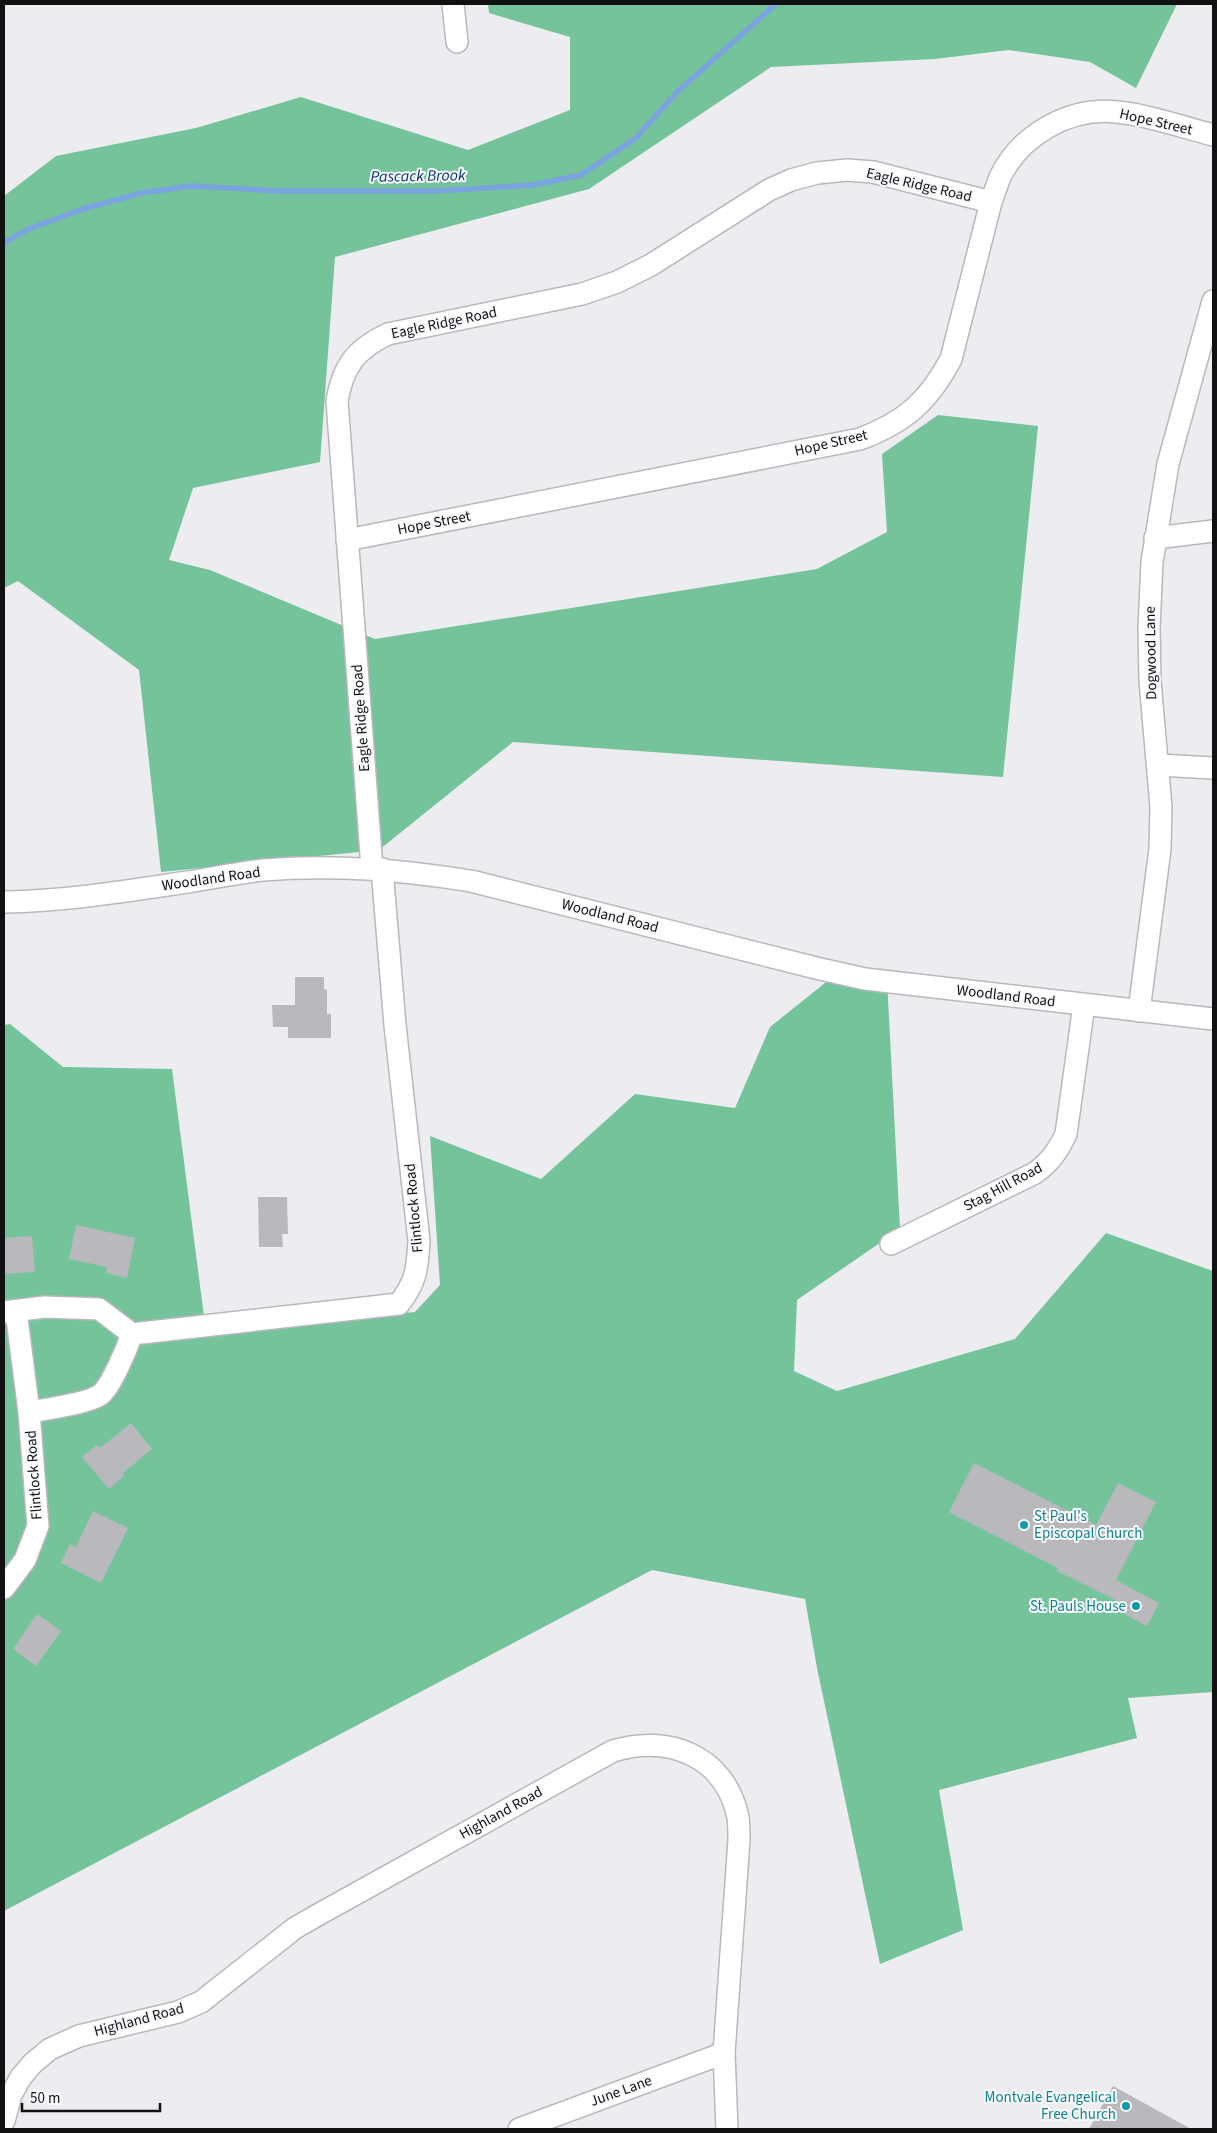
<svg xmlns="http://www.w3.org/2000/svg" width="1217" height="2133" font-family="'Source Sans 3',sans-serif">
<rect width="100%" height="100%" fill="#edecf0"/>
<!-- forest -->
<g fill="#74c39b">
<path d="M488 4H1177L1136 88 1090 62 1009 50 935 59 771 67 589 189 335 257 320 462 193 488 169 560 210 570 375 639 817 569 887 532 882 454 938 415 1038 426 1003 777 513 742 379 850 161 872 139 670 18 581 4 588V196L56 156 196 128 301 97 468 150 570 110V37L489 13Z"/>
<path d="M840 971 887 979 900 1229 797 1300 794 1371 837 1391 1015 1339 1106 1233 1213 1271V1692L1128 1698 1137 1738 939 1790 963 1930 880 1964 817 1668 805 1599 652 1570 4 1911V1025L10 1024 63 1067 172 1069 206 1332 415 1312 440 1285 430 1136 541 1179 635 1094 735 1108 770 1027Z"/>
</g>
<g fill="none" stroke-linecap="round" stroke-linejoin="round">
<!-- stream -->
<path stroke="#7ba3df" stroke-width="5.5" d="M4 243 26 230 83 209 141 193 191 186 281 191H435L533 185 581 175 636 138 677 92 776 4"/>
</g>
<!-- building -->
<g fill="#b9b8bc">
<path d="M295 977H324V989L327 990V1014H331V1038H288V1027H273L272 1005H295Z"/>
<path d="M258 1197H287L288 1234H282L283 1247H259Z"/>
<path d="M76 1225 135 1238 127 1278 106 1273 107 1267 69 1259Z"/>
<path d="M32 1236 35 1272 4 1274V1238Z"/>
<path d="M131 1423 152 1449 123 1473 124 1476 109 1489 82 1457 97 1445 100 1448Z"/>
<path d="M974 1463 1096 1525 1118 1483 1156 1502 1116 1580 1159 1603 1147 1626 1113 1608 1117 1601 1057 1571 1058 1568 949 1512Z"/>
<path d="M93 1511 128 1528 101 1583 61 1563 70 1544 76 1547Z"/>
<path d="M37 1614 61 1631 36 1666 13 1649Z"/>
<path d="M1113 2086 1191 2129H1089Z"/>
</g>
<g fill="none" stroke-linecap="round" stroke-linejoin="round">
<!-- minor casing -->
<g stroke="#b9b8bc" stroke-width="24">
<g id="minor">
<path d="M453 4 457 42"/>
<path d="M1155 538 1213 531"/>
<path d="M347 540 860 439C905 422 928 402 951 359L991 202C994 194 997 185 1000 177 1021 134 1070 107 1117 112 1149 115 1182 127 1213 135"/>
<path d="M1158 765 1213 768"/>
<path d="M372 868 337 401C343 366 356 349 388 334L582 294 617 282 651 265 769 190 791 180 817 173 847 170 873 172 991 202"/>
<path d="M4 902C66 901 127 891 188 882 213 878 238 873 263 870 334 864 401 870 471 881L816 968 865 979 1213 1019"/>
<path d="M1139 1011 1160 849 1161 807 1150 681 1149 628 1152 562 1168 464 1213 301"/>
<path d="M891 1244 1035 1173C1050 1162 1058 1151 1066 1134L1084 1005"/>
<path d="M4 1312 45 1307 99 1309 132 1334 399 1304C417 1280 417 1270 419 1241L395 1025 382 869"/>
<path d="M29 1412C46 1409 86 1404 100 1395 111 1387 127 1348 132 1334"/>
<path d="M4 1588 25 1560 38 1526 29 1412 16 1311"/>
<path d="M4 2121 11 2095 21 2077 33 2063 50 2049 79 2036 178 2012 201 2002 295 1928 323 1912 613 1751C669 1734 725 1756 738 1817 739 1825 739 1833 739 1840L724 2053 727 2129"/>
<path d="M519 2129 724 2053"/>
</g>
</g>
<!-- minor -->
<use href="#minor" stroke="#fff" stroke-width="21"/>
</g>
<!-- markers -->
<g fill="#0f9aa8" stroke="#faf9fd" stroke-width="2">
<circle cx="1024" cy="1525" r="5"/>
<circle cx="1136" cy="1606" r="5"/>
<circle cx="1126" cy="2106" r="5"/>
</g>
<g text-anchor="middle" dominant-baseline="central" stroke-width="4" stroke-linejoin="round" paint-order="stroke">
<!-- street labels -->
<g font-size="15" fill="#111112" stroke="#faf9fd">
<text transform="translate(1156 122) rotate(13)">Hope Street</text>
<text transform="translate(919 185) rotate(13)">Eagle Ridge Road</text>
<text transform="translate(444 323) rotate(-12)">Eagle Ridge Road</text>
<text transform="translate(831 443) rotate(-13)">Hope Street</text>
<text transform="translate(434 523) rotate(-11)">Hope Street</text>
<text transform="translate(1151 653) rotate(-91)">Dogwood Lane</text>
<text transform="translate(361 718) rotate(-94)">Eagle Ridge Road</text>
<text transform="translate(211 879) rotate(-8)">Woodland Road</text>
<text transform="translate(610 916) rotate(14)">Woodland Road</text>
<text transform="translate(1006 996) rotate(7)">Woodland Road</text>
<text transform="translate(1003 1187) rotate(-28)">Stag Hill Road</text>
<text transform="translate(414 1208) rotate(-95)">Flintlock Road</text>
<text transform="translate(34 1475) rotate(-94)">Flintlock Road</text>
<text transform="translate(501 1813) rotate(-29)">Highland Road</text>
<text transform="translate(139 2020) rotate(-15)">Highland Road</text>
<text transform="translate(621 2091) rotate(-20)">June Lane</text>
</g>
<!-- culture labels -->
<g font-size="15" fill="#0d838f" stroke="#faf9fd" text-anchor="end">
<text x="1034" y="1516" text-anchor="start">St Paul's<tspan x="1034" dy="17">Episcopal Church</tspan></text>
<text x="1126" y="1606">St. Pauls House</text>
<text x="1116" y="2097">Montvale Evangelical<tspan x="1116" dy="17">Free Church</tspan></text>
</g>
<!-- water labels -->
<g font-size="16" font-style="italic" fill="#003479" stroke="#faf9fd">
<text transform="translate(418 176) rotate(-1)">Pascack Brook</text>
</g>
</g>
<!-- border -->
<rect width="1217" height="2133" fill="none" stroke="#111112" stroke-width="10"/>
<!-- scale -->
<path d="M22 2103v8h138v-8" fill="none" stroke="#111112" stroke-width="2.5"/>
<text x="30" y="2103" font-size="15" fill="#111112" stroke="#faf9fd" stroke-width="4" paint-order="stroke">50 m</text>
</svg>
